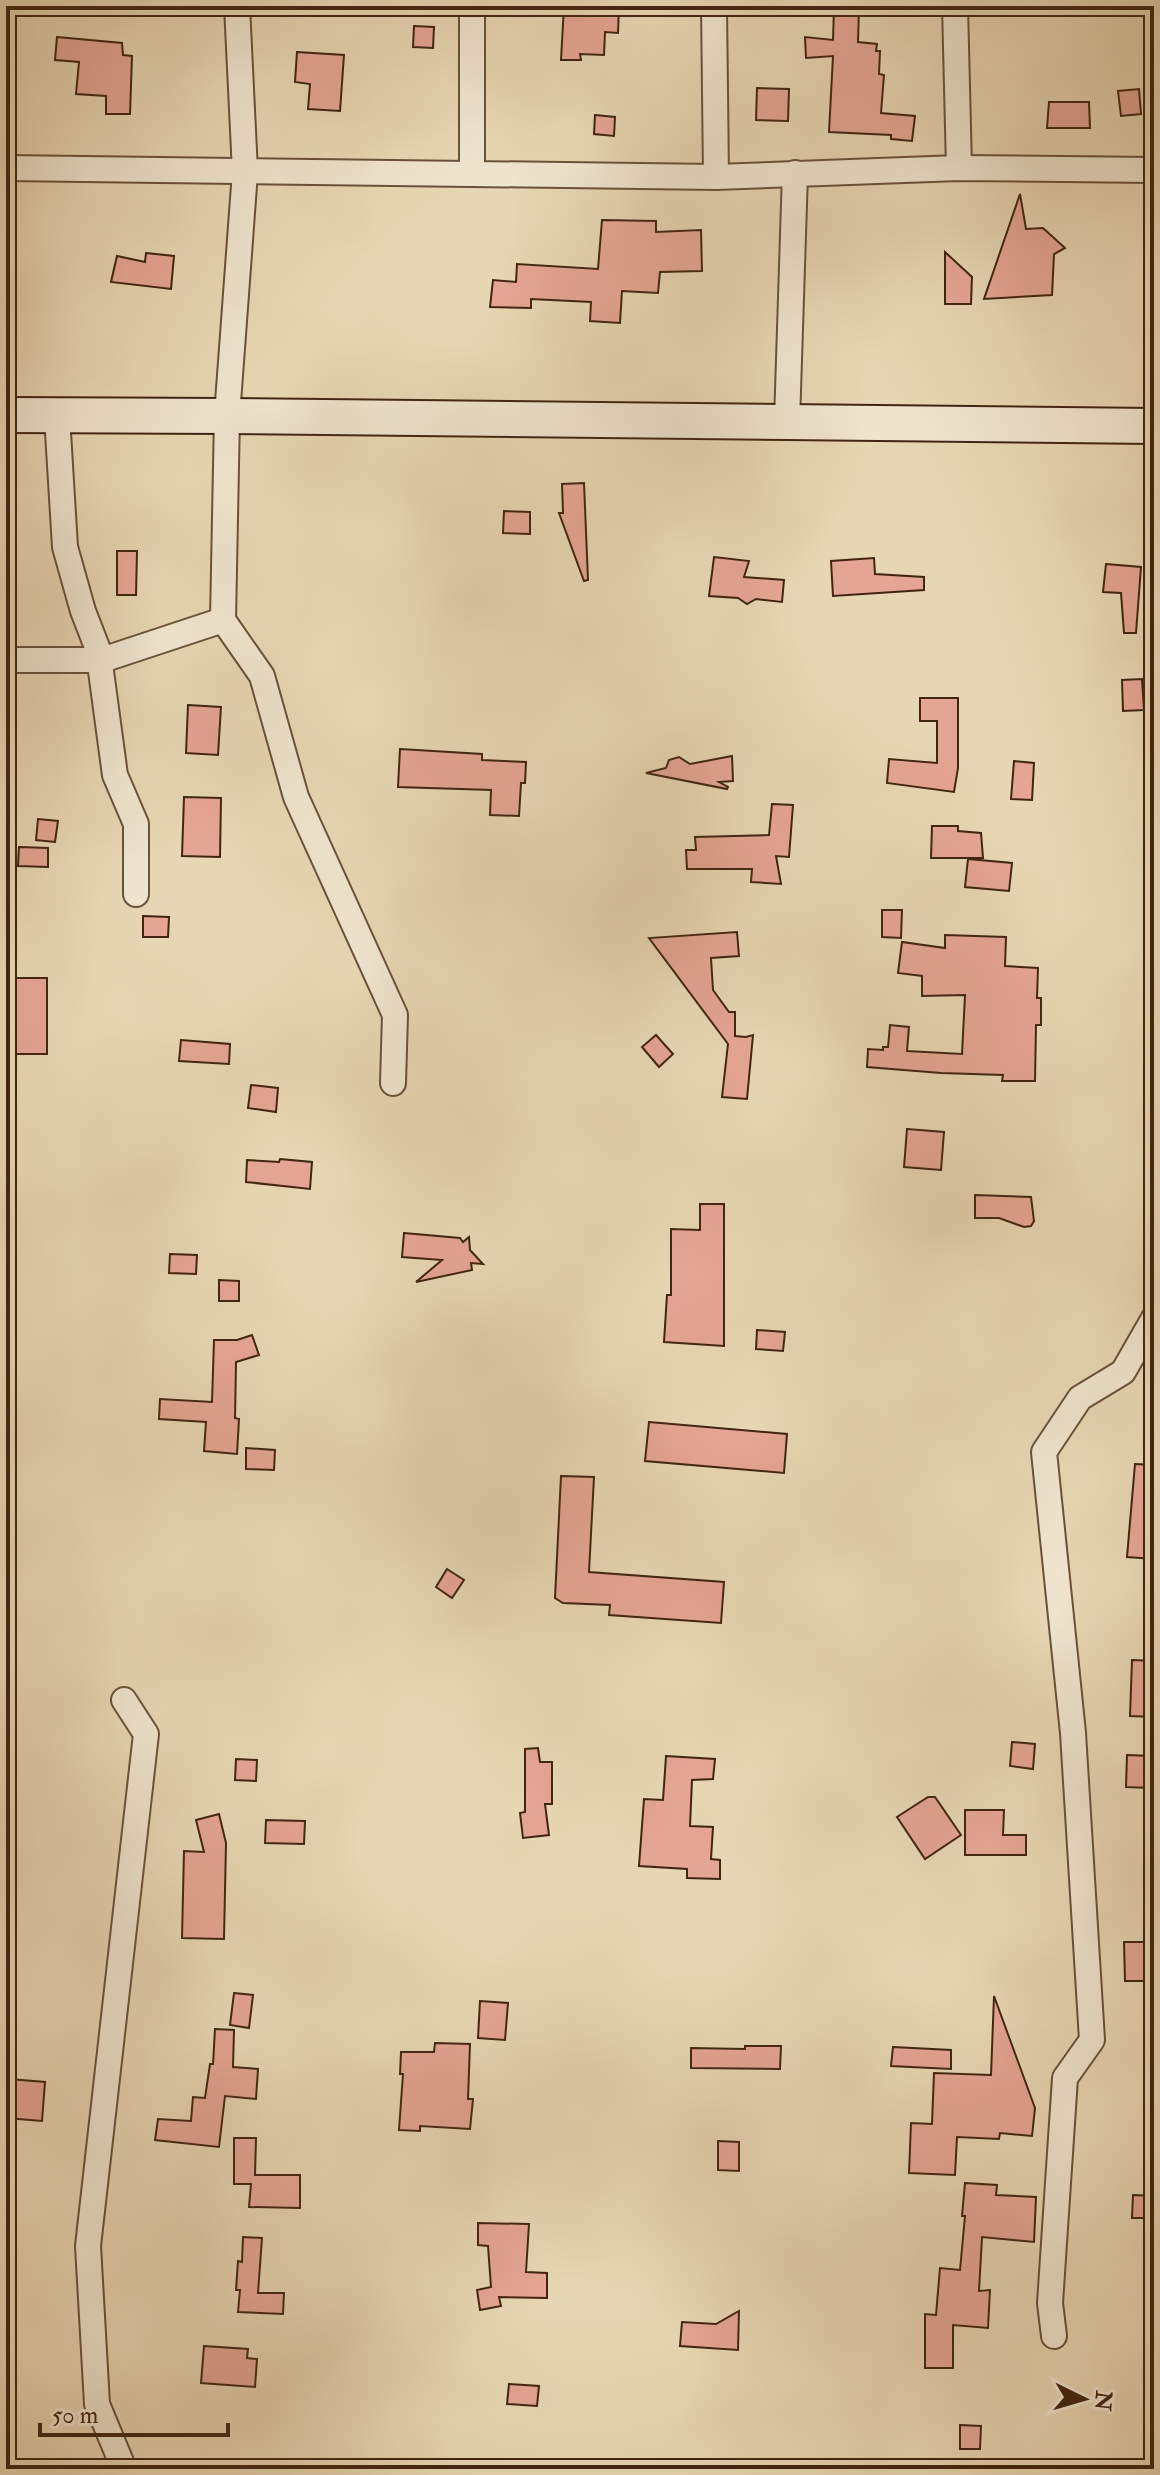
<svg xmlns="http://www.w3.org/2000/svg" width="1160" height="2475" font-family="'IM FELL Double Pica',serif">
<rect width="100%" height="100%" fill="#e7d6b3"/>
<filter id="stains"><feTurbulence type="fractalNoise" baseFrequency=".0025" numOctaves="4"/><feColorMatrix values="0 0 0 0 .2 0 0 0 0 .09 0 0 0 0 .02 0 0 0 .5 -.17"/></filter>
<radialGradient id="worn" r=".72"><stop offset=".6" stop-color="#630" stop-opacity="0"/><stop offset="1" stop-color="#630" stop-opacity=".3"/></radialGradient>
<!-- building -->
<g fill="#e5a594" stroke="#412511" stroke-width="2">
<path d="M564 6H619L618 33 605 32 604 55 580 54 581 60H561Z"/>
<path d="M834 7 859 8 858 42 877 44 876 51H880L879 74 884 75 881 113 915 116 912 141 891 139V135L829 132 833 56 806 58 805 37 833 40Z"/>
<path d="M414 26 434 27 433 48 413 47Z"/>
<path d="M57 37 122 43 123 55 132 56 130 114H106V96L76 94 79 62 55 60Z"/>
<path d="M297 52 344 55 340 111 308 109 310 84 295 82Z"/>
<path d="M757 88 789 89 788 121 756 120Z"/>
<path d="M1139 89 1141 114 1121 116 1118 91Z"/>
<path d="M1049 102H1089L1090 128H1047Z"/>
<path d="M595 115 615 117 614 136 594 134Z"/>
<path d="M1020 194 1026 229 1043 228 1065 248 1054 254 1052 295 984 299Z"/>
<path d="M602 220 656 221V232L701 230 702 271 660 272 658 293 622 291 620 323 590 321 591 302 531 299V308L490 307 493 280 516 282 517 264 598 269Z"/>
<path d="M945 252 972 277 971 304H945Z"/>
<path d="M146 253 174 256 171 289 111 282 117 256 145 262Z"/>
<path d="M584 483 588 580 584 581 559 513H563L562 484Z"/>
<path d="M504 511 530 512V534L503 533Z"/>
<path d="M117 551H137L136 595H117Z"/>
<path d="M714 557 749 561 744 577 784 580 782 602 756 599 747 604 738 598 709 596Z"/>
<path d="M874 558 875 574 924 577V590L833 596 831 561Z"/>
<path d="M1106 564 1141 567 1136 633H1124L1121 593 1103 592Z"/>
<path d="M1142 679 1144 710 1123 711 1122 680Z"/>
<path d="M920 698H958V768L954 792 887 783 889 759 937 763V721H920Z"/>
<path d="M188 705 221 707 218 755 186 753Z"/>
<path d="M400 749 482 754V760L526 762 525 783H521L519 816 490 815 491 790 398 787Z"/>
<path d="M732 756 733 781 719 782 728 787 727 789 646 773 666 768 669 760 679 757 690 764Z"/>
<path d="M1014 761 1034 763 1032 800 1011 799Z"/>
<path d="M184 797 221 798 220 857 182 856Z"/>
<path d="M772 804 793 805 789 857 776 856 781 884 751 882 752 869H687L686 850H696L695 837 769 835Z"/>
<path d="M38 819 58 821 55 842 36 840Z"/>
<path d="M932 826H958V831L981 833 983 858H931Z"/>
<path d="M19 847 48 848V867L18 866Z"/>
<path d="M968 859 1012 863 1009 891 965 887Z"/>
<path d="M882 910H902L901 938 882 937Z"/>
<path d="M143 916 169 917 168 937H143Z"/>
<path d="M737 932 739 956 711 958 713 990 729 1012H735V1036L746 1037 753 1035 747 1099 722 1097 728 1044 649 938Z"/>
<path d="M945 935 1006 937 1005 966 1038 968 1037 998H1041V1025H1036L1035 1081H1002L1003 1075 941 1073 867 1067 868 1049 883 1050V1047H888L890 1025 909 1027 907 1051 962 1054 965 995 922 996V976L898 973 902 942 945 948Z"/>
<rect x="6" y="978" width="41" height="76"/>
<path d="M656 1035 673 1054 659 1067 642 1047Z"/>
<path d="M181 1040 230 1044 229 1064 179 1061Z"/>
<path d="M251 1085 278 1088 276 1112 248 1108Z"/>
<path d="M907 1129 944 1132 941 1170 904 1167Z"/>
<path d="M280 1159 312 1162 310 1189 246 1182 247 1160 279 1162Z"/>
<path d="M975 1195 1031 1197 1034 1221 1031 1226 1024 1227 999 1218H975Z"/>
<path d="M700 1204H724V1346L664 1342 667 1295H671V1229L700 1230Z"/>
<path d="M404 1233 460 1238 463 1242 469 1237 470 1250 483 1264 471 1263 472 1270 416 1282 442 1260 402 1257Z"/>
<path d="M170 1254 197 1255 196 1274 169 1273Z"/>
<path d="M219 1280 239 1281V1301H219Z"/>
<path d="M757 1330 785 1332 783 1351 756 1349Z"/>
<path d="M252 1335 259 1355 236 1362 235 1418 239 1419 237 1454 204 1451 206 1422 159 1419 160 1399 212 1402 214 1340H237Z"/>
<path d="M649 1422 787 1434 784 1473 645 1461Z"/>
<path d="M246 1448 275 1450 274 1470 246 1469Z"/>
<path d="M1135 1464 1154 1465V1559L1127 1557Z"/>
<path d="M561 1476 594 1477 589 1572 724 1582 721 1623 609 1615 610 1605 563 1603 555 1598Z"/>
<path d="M447 1569 464 1580 452 1598 436 1587Z"/>
<path d="M1132 1660 1154 1661V1717L1130 1716Z"/>
<path d="M1012 1742 1035 1744 1033 1769 1010 1766Z"/>
<path d="M538 1748 540 1762H552V1804H545L549 1835 523 1838 520 1813 525 1812V1749Z"/>
<path d="M1127 1755 1152 1756 1151 1788 1126 1787Z"/>
<path d="M666 1756 715 1759 713 1779 692 1780 690 1826 713 1827 711 1859 720 1860V1879L687 1878V1869L639 1866 644 1799 663 1800Z"/>
<path d="M236 1759 257 1760 256 1781 235 1780Z"/>
<path d="M928 1797H935L961 1835 925 1859 897 1817Z"/>
<path d="M965 1810H1004L1003 1835H1026V1855H965Z"/>
<path d="M219 1814 226 1843 224 1939 182 1938 184 1851 204 1852 196 1820Z"/>
<path d="M266 1820 305 1821 304 1844 265 1843Z"/>
<path d="M1124 1942H1154L1153 1981H1125Z"/>
<path d="M234 1993 253 1995 249 2028 230 2025Z"/>
<path d="M994 1996 1035 2108 1032 2136 1000 2133 999 2139 957 2137 955 2175 909 2173 911 2123 932 2124 934 2073 991 2075Z"/>
<path d="M480 2001 508 2003 505 2040 478 2038Z"/>
<path d="M215 2029 234 2030 233 2067 258 2069 256 2099 225 2096 219 2147 155 2140 158 2119 191 2121 193 2097 205 2098 210 2064H213Z"/>
<path d="M435 2043 470 2044 468 2099H473L470 2129 420 2126V2131L399 2130 403 2074H400L401 2052H434Z"/>
<path d="M745 2046H781L780 2069 691 2068V2048L745 2049Z"/>
<path d="M893 2047 951 2050V2069L891 2066Z"/>
<path d="M9 2079 45 2082 42 2121 6 2118Z"/>
<path d="M234 2138H256L255 2175H300V2208L249 2207 251 2184H234Z"/>
<path d="M718 2141 739 2142V2171L718 2170Z"/>
<path d="M965 2183 997 2185 996 2195 1036 2197 1034 2242 982 2237 979 2291 990 2290 988 2328 953 2325V2368H925V2314L936 2315 940 2268 960 2270 965 2216H962Z"/>
<path d="M1133 2195 1154 2196V2218H1132Z"/>
<path d="M478 2223 529 2224 526 2272 547 2273V2298L499 2297 501 2306 480 2310 477 2290 491 2287 488 2246 478 2245Z"/>
<path d="M243 2237 262 2238 258 2293H284L283 2314 238 2312 240 2290H236L238 2261 242 2262Z"/>
<path d="M739 2311 738 2350 680 2346 682 2322 716 2324Z"/>
<path d="M204 2346 248 2349 247 2358 257 2359 255 2387 201 2383Z"/>
<path d="M509 2384 539 2386 537 2406 507 2404Z"/>
<path d="M960 2425 981 2426 980 2449H960Z"/>
</g>
<g fill="none" stroke-linecap="round" stroke-linejoin="round">
<!-- street casing -->
<g stroke="#6a513a" stroke-width="28">
<g id="street">
<path d="M714 6 716 177"/>
<path d="M955 6 959 168"/>
<path d="M6 168 716 177 959 168 1154 170"/>
<path d="M472 173V6"/>
<path d="M57 416 65 547 83 611 102 660 100 664 115 775 136 824V894"/>
<path d="M787 422 795 173"/>
<path d="M223 620 227 416 245 172 237 6"/>
<path d="M6 660H102L223 620 262 676 296 797 395 1015 393 1083"/>
<path d="M1054 2336 1050 2303 1065 2078 1092 2040 1073 1733 1044 1452 1080 1398 1123 1372 1154 1318"/>
<path d="M124 2469 97 2404 88 2246 146 1734 124 1700"/>
</g>
</g>
<!-- secondary casing -->
<g stroke="#412511" stroke-width="38">
<path id="secondary" d="M6 415 227 416 1154 426"/>
</g>
<!-- street -->
<use href="#street" stroke="#efe4ce" stroke-width="24"/>
<!-- secondary -->
<use href="#secondary" stroke="#efe4ce" stroke-width="34"/>
</g>
<!-- margin -->
<rect width="1160" height="2475" fill="none" stroke="#e7d6b3" stroke-width="32"/>
<rect x="8" y="8" width="1144" height="2459" fill="none" stroke="#412511" stroke-width="4"/>
<rect x="16" y="16" width="1128" height="2443" fill="none" stroke="#412511" stroke-width="2"/>
<!-- north arrow -->
<g transform="translate(1084 2399) rotate(95)" stroke="#efe4ce" stroke-width="6" paint-order="stroke">
<path d="M0-6L14 30L0 20L-14 30Z" fill="#412511"/>
<text y="-12" font-size="22" font-weight="bold" text-anchor="middle" fill="#412511">N</text>
</g>
<!-- scale -->
<path d="M40 2423v12h188v-12" fill="none" stroke="#412511" stroke-width="4"/>
<text x="52" y="2423" font-size="24" fill="#412511" stroke="#efe4ce" stroke-width="6" paint-order="stroke">50 m</text>
<rect width="100%" height="100%" filter="url(#stains)"/>
<rect width="100%" height="100%" fill="url(#worn)"/>
</svg>
